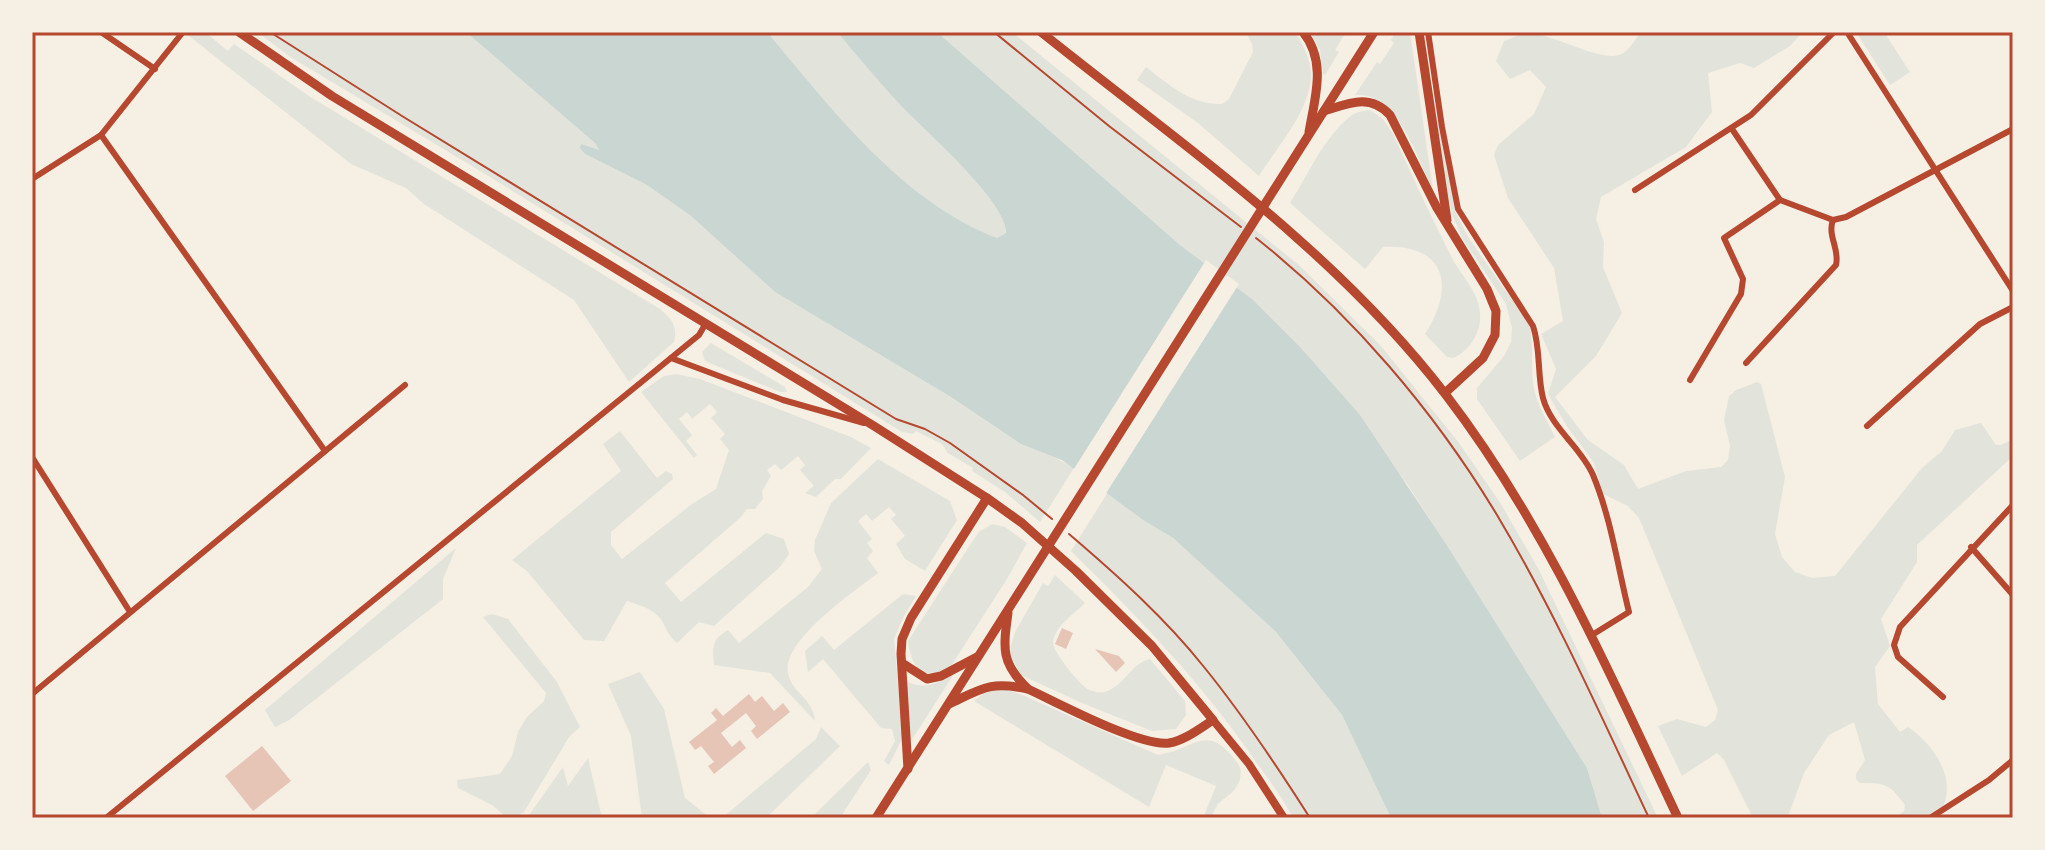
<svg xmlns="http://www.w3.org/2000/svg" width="2045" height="850" font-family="Lato,sans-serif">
<rect width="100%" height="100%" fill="#f6efe4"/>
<!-- green -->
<g fill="#e2e4dc">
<path d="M184 32H205L228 51 234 44 309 96 660 309C672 319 678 326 674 342L629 382 574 300 424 204 406 188 351 164Z"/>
<path d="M257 32H466L595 143 600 151 585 154 647 185 691 216 775 292 951 397 1021 444 1042 450 1074 468 1040 522 1005 492 972 471 973 468 948 453 942 444 916 431 913 434 902 432 490 177 292 58Z"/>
<path d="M767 32H837C860 59 882 86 906 111 928 133 1008 204 1006 233L997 238C900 200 832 109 767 32Z"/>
<path d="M937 32H1012L1300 266 1381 346 1459 443 1501 504 1539 570 1658 818H1602L1587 768 1408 485 1252 299 1180 245Z"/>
<path d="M1246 32H1295C1303 45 1310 57 1311 74 1311 110 1277 147 1259 176L1198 123 1137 80 1146 67C1169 85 1191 105 1222 104L1229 99 1253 52 1252 44Z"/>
<path d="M1310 32H1346L1335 50 1339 52 1325 75 1323 74 1320 50Z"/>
<path d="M1396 32H1410L1433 190C1418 159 1397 91 1355 95L1377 62 1380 64 1394 43 1391 40Z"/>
<path d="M1641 32H1803L1790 46 1754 68 1740 63 1708 73 1712 112 1686 147 1601 197 1596 219 1604 242 1603 267 1622 313 1596 356 1555 397 1588 440 1624 465 1638 489 1686 471 1721 467 1728 460 1730 446 1724 420 1729 396 1736 390 1757 382 1761 384 1785 477 1775 534 1782 557 1795 572 1812 578 1835 576 1922 468 1942 451 1955 430 1981 423 1996 445H2001L2013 439V456L1917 545V562L1881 619 1890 646 1875 667 1878 704 1900 732 1908 727C1937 747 1962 786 1936 818H1895L1904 811 1905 805C1889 784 1887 783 1860 783L1856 779V774L1865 760 1854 722 1829 735 1804 773 1789 814 1778 818H1753L1724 760 1717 753 1682 776 1658 726 1677 719 1706 727 1715 720 1718 710 1639 518 1628 506 1603 494 1594 463 1566 425 1548 394 1556 369 1541 334 1563 321 1554 268 1508 198 1494 155 1498 145 1534 114 1546 87 1530 70 1510 79 1496 61 1504 41C1510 39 1516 36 1522 34 1551 29 1604 68 1625 52 1631 47 1636 38 1641 32Z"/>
<path d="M1856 32H1884L1910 72 1890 85Z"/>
<path d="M1431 85 1455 211 1468 237 1529 324C1534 344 1531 363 1533 383 1535 402 1547 420 1555 437L1520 461 1477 399V388L1504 356 1511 342 1512 328 1506 304 1463 239 1453 217 1447 193Z"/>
<path d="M1370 110 1383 119 1393 134C1412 175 1431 217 1452 258 1461 275 1479 293 1480 313 1482 331 1470 351 1453 358L1447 357 1425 334C1456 286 1446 244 1383 247L1365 269 1290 203C1308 175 1325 135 1352 115 1358 111 1364 111 1370 110Z"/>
<path d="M711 343 785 387 787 392H780L705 361 702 352Z"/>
<path d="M676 374 700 379 851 437 871 448 841 479H835L816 497 805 493 814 486 800 470 805 465 798 456 781 470 775 464 767 470 771 476 762 491 763 499 755 509H747L741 517 665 583 681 602 766 533 784 539 789 554 780 567 714 626 699 622 677 643C668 635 667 630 662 621 655 609 639 605 627 601L604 641 584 640 527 571 512 560 621 471 603 444 620 431 657 478 666 471 672 474 673 479 611 532V545L622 559 692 504 716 489 729 450 720 439 725 434 711 418 717 412 710 404 692 419 687 412 679 419 692 435 686 441 697 455 694 458 641 392 664 376Z"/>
<path d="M878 459 950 501 957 520 925 571 905 559 896 544 905 536 891 519 896 515 889 507 872 521 866 514 858 521 872 539 867 543 873 551 867 558 878 573C855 591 782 640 788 673 792 694 812 696 815 721L770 673 714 665C712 647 712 639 728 630L739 643 808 587 822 569 814 551 815 540 831 503Z"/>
<path d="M1108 492 1143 520 1173 538 1276 632 1342 715 1391 818H1293C1283 798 1269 780 1256 762 1203 684 1138 617 1071 551Z"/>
<path d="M992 524 1005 527 1027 543 1007 579 951 666C923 683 912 669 908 641L972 542 979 532Z"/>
<path d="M456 548 443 579V599L289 720 275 727 265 710Z"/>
<path d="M1055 575 1085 603C1074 614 1055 626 1053 642 1052 651 1078 682 1086 688 1090 691 1098 693 1104 692 1123 688 1131 663 1150 659L1185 701 1186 715 1176 729 1152 731 1082 703 1021 675 1010 654 1011 646 1015 632 1043 583 1048 586Z"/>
<path d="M903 594 916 596 904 616 894 639 903 737 889 765 884 761 895 741 892 729 881 728 823 659 808 672 805 651 822 636 834 650Z"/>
<path d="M492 614 508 619 557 682 580 727 569 737 524 812 513 818H507L492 805 458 788 457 780 500 774 512 756 518 732 527 717 544 701 546 693 483 617Z"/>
<path d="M640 672 664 709 685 798 710 818H642L631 736 608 684Z"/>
<path d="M954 674 911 741 904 680C925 691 935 684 954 674Z"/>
<path d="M1001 688 1020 694 1158 755C1196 749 1206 722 1236 761 1242 768 1242 775 1238 784 1233 794 1228 795 1220 802 1216 805 1214 813 1211 818H1203L1216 786 1166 765 1149 807 974 701 988 690Z"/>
<path d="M821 727 840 746 766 818H722L816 739Z"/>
<path d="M588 758 602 818H527L563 767 568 786Z"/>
<path d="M868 762 871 770 840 818H811Z"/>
</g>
<!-- water -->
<path fill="#c9d6d2" d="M466 32H767C832 109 900 200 997 238L1006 233C1008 204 928 133 906 111 882 86 860 59 837 32H937L1180 245 1252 299 1300 347 1360 415 1446 544 1587 768 1602 818H1391L1342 715 1276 632 1173 538 1143 520 1062 460 1021 444 951 397 775 292 691 216 647 185 585 154 580 148 581 144 599 150 595 143Z"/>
<!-- pier -->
<path fill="#f6efe4" d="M1206 260 1239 284 1105 495 1072 472Z"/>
<!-- building -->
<g fill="#e6c5b7">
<path d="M1062 628 1073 633 1066 649 1055 644Z"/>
<path d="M1095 649 1119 656 1125 663 1116 672Z"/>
<path d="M749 694 755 702 762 696 774 711 783 703 790 712 757 739 751 731 756 726 746 713 721 733 732 747 740 740 746 748 714 774 708 766 714 762 701 746 695 750 689 742 717 720 711 713 716 708 723 716Z"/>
<path d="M262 746 291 781 253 811 225 776Z"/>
</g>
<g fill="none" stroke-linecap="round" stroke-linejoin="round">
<!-- path -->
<g stroke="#b5482f" stroke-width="2">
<path d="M270 32 402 116 896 419 925 429 950 443 1023 495 1052 519"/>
<path d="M994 32 1109 126 1241 227"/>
<path d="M1256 238C1351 313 1435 412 1497 515 1555 612 1601 716 1649 818"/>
<path d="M1069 534C1117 575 1165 618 1204 667 1243 715 1277 766 1310 818"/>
</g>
<!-- minor -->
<g stroke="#b5482f" stroke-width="6">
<path d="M101 32 155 69"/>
<path d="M1428 32 1442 127 1458 209 1533 326C1541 349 1537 375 1543 398 1551 428 1581 447 1593 475 1611 518 1618 568 1629 612L1592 635"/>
<path d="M1847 32 2013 291"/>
<path d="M1732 129 1780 200 1833 220 1846 217 2013 129"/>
<path d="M101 135 325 451"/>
<path d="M32 179 101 135 183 32"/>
<path d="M1635 190 1751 115 1834 32"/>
<path d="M671 358 783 400 864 423"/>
<path d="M1746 363 1836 265C1840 249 1827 236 1833 220"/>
<path d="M1690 380 1741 294 1743 279 1724 238 1780 200"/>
<path d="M1867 426 1980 324 2013 307"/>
<path d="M32 457 130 612"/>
<path d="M1971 547 2013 595"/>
<path d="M32 694 405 385"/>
<path d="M1943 697 1898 657 1894 645 1900 627 2013 505"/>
<path d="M106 818 655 371 699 335 706 323"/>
<path d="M1930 818 1989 780 2013 760"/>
</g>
<!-- secondary -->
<path stroke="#b5482f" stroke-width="8" d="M1213 720 1249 764 1284 818"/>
<!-- primary -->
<g stroke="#b5482f" stroke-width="9">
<path d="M239 32 332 96 874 426 987 498 1022 523 1076 571 1152 646 1213 720C1199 729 1185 740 1169 743 1140 747 1058 703 1028 689 990 681 983 688 949 704"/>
<path d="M1041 32C1182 145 1335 250 1446 395 1545 524 1609 672 1678 818"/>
<path d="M1303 32C1327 62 1315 97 1309 132"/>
<path d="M1419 32 1447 220"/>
<path d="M1324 111C1349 103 1370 93 1390 115L1437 208 1487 289 1496 311 1495 335 1483 358 1445 393"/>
<path d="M1008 613C1003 649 1001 663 1028 689"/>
<path d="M902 663 927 679 941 676 977 657"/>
<path d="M908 769 901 654 902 639 911 618 987 498"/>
<path d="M876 818 1374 32"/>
</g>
</g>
<!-- border -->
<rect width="2045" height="850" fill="none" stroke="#f6efe4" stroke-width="68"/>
<rect x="34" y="34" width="1977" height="782" fill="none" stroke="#b5482f" stroke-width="3"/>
</svg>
